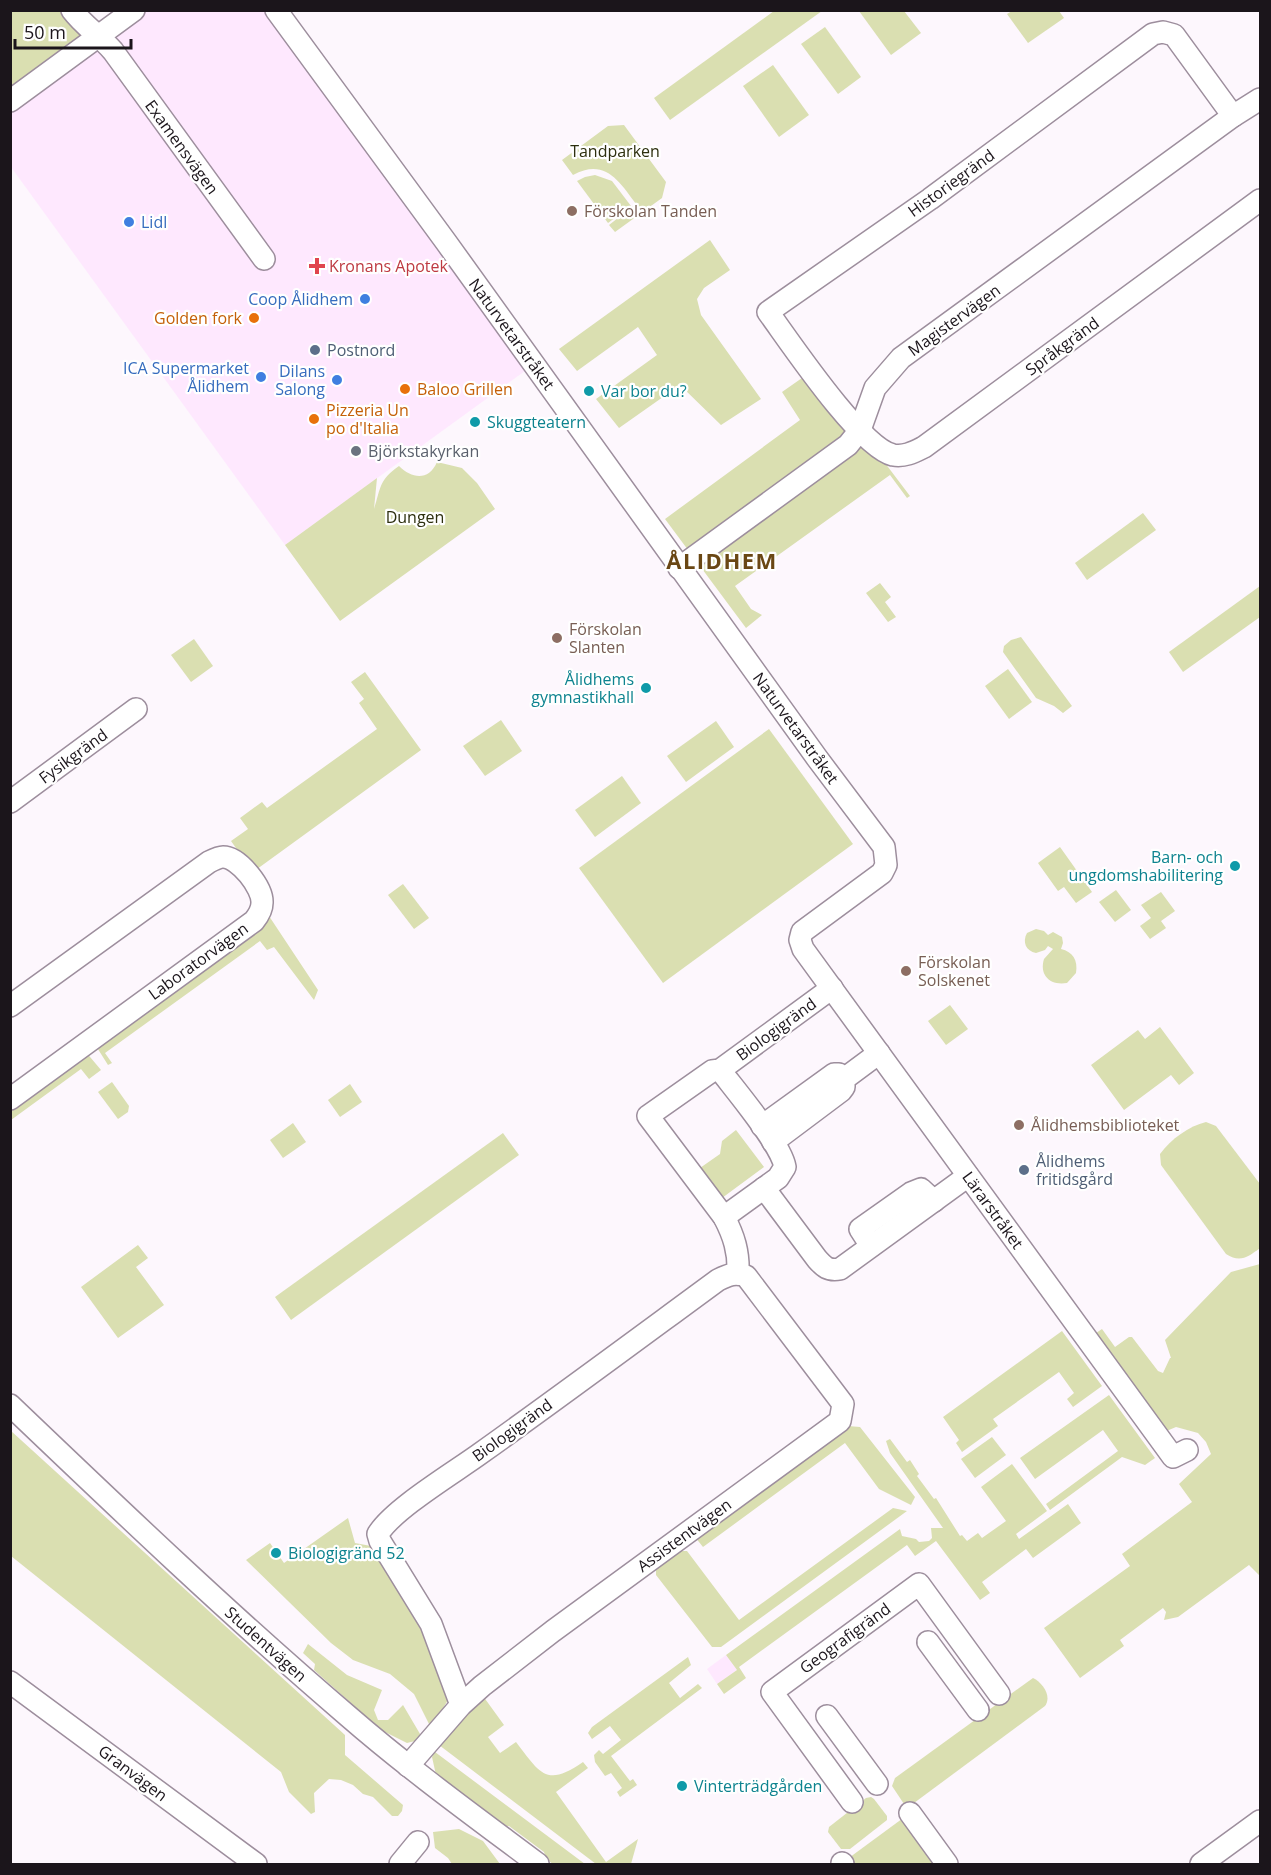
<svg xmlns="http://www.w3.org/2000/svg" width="1271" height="1875" font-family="'Open Sans',sans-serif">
<rect width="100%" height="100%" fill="#fdf7fd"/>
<!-- built -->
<g fill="#fee8fe">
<path d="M135 11H276L536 363 285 545 11 167 10 101Z"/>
<path d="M726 1655 737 1670 717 1684 707 1669Z"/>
</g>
<!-- green -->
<g fill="#dadfb1">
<path d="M11 11H72L99 35 11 101Z"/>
<path d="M774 11H822L670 120 654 98Z"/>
<path d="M859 11H904L921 33 891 55Z"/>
<path d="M1012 11H1059L1064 18 1028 43 1007 14Z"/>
<path d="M825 27 861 77 838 94 801 44Z"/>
<path d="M773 65 809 115 779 137 743 86Z"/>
<path d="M624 125 666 182 662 198 615 232 609 225 636 204C619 181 605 158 573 175L562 160 608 126Z"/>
<path d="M595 175 612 181 631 206 608 223 577 181 585 177Z"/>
<path d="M710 240 730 270 704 288 697 299 701 315 761 399 721 425 680 385 619 428 596 399 657 355 638 327 577 371 559 349Z"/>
<path d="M802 378 860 430 910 496 907 498 890 475 735 586 751 609 762 615 746 628 665 519 800 420 782 392Z"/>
<path d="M437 462 462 468 477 483 495 509 340 621 285 545 377 478 374 509C381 487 379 480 399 466 412 479 429 481 437 462Z"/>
<path d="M1143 513 1156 530 1087 580 1075 563Z"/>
<path d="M880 583 891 597 885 602 896 617 888 622 866 593Z"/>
<path d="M1260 586V617L1183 672 1169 652Z"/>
<path d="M1021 637 1072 706 1063 713 1054 706 1036 698 1003 652 1004 646 1011 640Z"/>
<path d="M194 639 213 666 191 682 171 655Z"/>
<path d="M1008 669 1032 702 1009 719 985 686Z"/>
<path d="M365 672 421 750 253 872 231 841 248 829 240 818 262 802 267 808 377 729 359 703 364 699 351 682Z"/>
<path d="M501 720 522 751 485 776 463 746Z"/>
<path d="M716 721 734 747 686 782 667 756Z"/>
<path d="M769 729 853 844 663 983 579 868Z"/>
<path d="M622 776 641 803 595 837 575 810Z"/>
<path d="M1060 847 1092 892 1076 903 1064 887 1058 891 1038 863Z"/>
<path d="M403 884 429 918 414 929 388 895Z"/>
<path d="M1116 890 1131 910 1115 922 1099 902Z"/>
<path d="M1161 892 1175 911 1161 921 1166 928 1150 939 1140 926 1151 918 1141 905Z"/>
<path d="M269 916 318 990 314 1000 274 947 267 950 260 941 105 1053 112 1063 108 1065 96 1046Z"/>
<path d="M1036 929 1044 931 1048 935 1053 932 1062 937 1063 943 1061 949C1073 952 1078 960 1076 973L1067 983C1050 986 1039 975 1044 959L1053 949 1048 946 1045 950 1036 953C1026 951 1022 942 1027 933Z"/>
<path d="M950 1005 968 1029 946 1045 928 1021Z"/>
<path d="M1160 1027 1194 1073 1179 1085 1171 1075 1124 1110 1091 1065 1138 1030 1145 1039Z"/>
<path d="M85 1051 101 1070 89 1079 81 1069 11 1120 10 1107Z"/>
<path d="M112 1082 129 1106 128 1112 118 1119 98 1092Z"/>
<path d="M350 1084 362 1102 340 1117 328 1100Z"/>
<path d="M1206 1122 1216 1126 1260 1184V1248C1248 1257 1240 1263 1226 1254L1161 1165 1160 1154C1171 1139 1189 1126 1206 1122Z"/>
<path d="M293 1123 306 1142 283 1158 270 1140Z"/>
<path d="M736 1130 764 1167 722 1198 700 1168 720 1154 722 1141Z"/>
<path d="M503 1133 519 1155 291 1320 275 1297Z"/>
<path d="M138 1245 148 1258 136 1267 164 1305 118 1338 81 1287Z"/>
<path d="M1260 1264V1576L1249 1565 1178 1617 1164 1620 1166 1612 1163 1608 1120 1640 1124 1646 1080 1678 1044 1628 1130 1566 1122 1554 1192 1502 1179 1484 1211 1454 1206 1442 1198 1433 1176 1427 1157 1435 1087 1339 1102 1329 1115 1347 1129 1337H1132L1158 1371 1163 1373 1170 1358H1171L1165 1340 1231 1272Z"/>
<path d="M1062 1331 1102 1386 1073 1407 1067 1399 1074 1393 1059 1372 993 1419 998 1426 962 1452 956 1443 959 1440 943 1417Z"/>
<path d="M1109 1395 1155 1458 1145 1465 1122 1457 1050 1510 1046 1504 1118 1451 1103 1430 1035 1479 1020 1458Z"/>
<path d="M848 1426 860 1427 915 1497 911 1505 879 1489 845 1443 703 1547 695 1537Z"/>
<path d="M10 1430 345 1735V1755L403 1805 402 1811 398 1816H392L373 1797 363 1794 353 1785 341 1780 329 1779 314 1793 315 1812 311 1814 289 1792 281 1772 11 1556Z"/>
<path d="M992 1437 1006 1455 975 1478 961 1459Z"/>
<path d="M890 1439 907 1462 910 1460 919 1474 917 1476 934 1499 936 1498 960 1536 962 1535 967 1541 978 1533 982 1538 1006 1521 981 1487 1012 1464 1047 1511 1016 1534 1019 1539 1068 1504 1081 1523 1033 1558 1026 1549 982 1582 990 1593 980 1600 936 1541 915 1556 907 1545 739 1667 746 1678 724 1694 717 1684 737 1670 726 1655 900 1529 902 1536 916 1539 919 1542 929 1541 932 1538 931 1528H943L890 1453 886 1441Z"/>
<path d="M893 1508 907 1511 721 1647H712L656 1575V1565L674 1551H687L739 1620Z"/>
<path d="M348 1518 355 1543 371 1546 430 1633 448 1700 431 1728 414 1694 390 1674 353 1660 331 1643 246 1560 270 1543 284 1563Z"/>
<path d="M308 1644 347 1675 382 1690 374 1710 378 1720H388L403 1705 423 1739 407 1743 381 1730 314 1670 315 1664 303 1653Z"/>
<path d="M688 1657 691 1665 669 1683 680 1698 698 1684 702 1688 611 1756 630 1781 633 1779 637 1785 620 1797 617 1792 622 1788 611 1773 605 1776 595 1762 594 1755 599 1750 603 1754 621 1740 610 1726 592 1739 588 1733 592 1727Z"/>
<path d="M1033 1678C1043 1683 1052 1696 1045 1706L914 1803 904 1804 892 1786 895 1778Z"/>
<path d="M483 1696 504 1725 488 1737 500 1753 516 1742C540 1773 546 1788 583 1762L588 1768 556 1792 606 1862 638 1839 631 1864H596L439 1745Z"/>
<path d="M435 1752 585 1864H553L546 1859 544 1852 509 1826 501 1827 436 1775 432 1757Z"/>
<path d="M871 1797 874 1799 887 1816V1820L850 1849H841L828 1832 829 1827 866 1798Z"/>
<path d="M910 1813 947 1864H843L842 1863Z"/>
<path d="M459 1829 483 1841 500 1864H452L448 1858 435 1848 433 1832Z"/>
</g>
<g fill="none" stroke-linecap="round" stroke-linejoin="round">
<!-- minor casing -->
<g stroke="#9d8e9d" stroke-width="24">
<g id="minor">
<path d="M72 10C84 26 99 35 113 51L264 259"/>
<path d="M276 10 446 242 817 758 884 847 886 865 882 873 802 932 800 940 803 949 1173 1457 1187 1450"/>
<path d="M10 101 134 10"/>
<path d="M1233 116 1174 35 1163 32 1153 34 930 199 768 312C790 342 860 447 893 455 905 457 914 452 924 447L1260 200"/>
<path d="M679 568 848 445 860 430 875 388 901 358 1233 116 1260 99"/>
<path d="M10 802 136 709"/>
<path d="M10 1006 209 862C213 860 219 857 223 857 239 857 263 888 262 903 262 910 258 916 254 921L10 1099"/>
<path d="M720 1070C736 1091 781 1144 785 1167L778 1178 724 1217"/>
<path d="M762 1126 834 1074H839L844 1079"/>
<path d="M773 1142 841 1091 844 1087V1079L879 1053"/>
<path d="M764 1188 817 1259C824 1267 828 1271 840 1269L968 1176"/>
<path d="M871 1246 860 1229 911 1193 921 1189 934 1201"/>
<path d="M738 1274C739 1252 734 1236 724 1217L648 1116 712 1071 720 1070 832 988"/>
<path d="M10 1405C121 1511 232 1617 348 1716 409 1769 474 1816 538 1864"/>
<path d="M928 1642 978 1710"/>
<path d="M10 1682 256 1864"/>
<path d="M827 1716 877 1784"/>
<path d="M408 1766 461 1705 482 1686 553 1631 840 1421 843 1404 746 1276C735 1272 728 1275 718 1280 639 1338 561 1396 481 1453 455 1472 393 1509 378 1534L380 1541 431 1624 461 1705"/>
<path d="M852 1802 772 1692 919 1584 999 1694"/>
<path d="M910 1813 947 1864"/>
<path d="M842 1863 843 1864"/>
<path d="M400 1864 418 1842"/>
<path d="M1201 1864 1260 1821"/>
</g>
</g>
<!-- minor -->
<use href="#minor" stroke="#fff" stroke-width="21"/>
</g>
<!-- markers -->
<g fill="#8d6e63" stroke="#fff" stroke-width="2">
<circle cx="572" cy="211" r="6"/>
<circle cx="557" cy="638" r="6"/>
<circle cx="906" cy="971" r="6"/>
<circle cx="1019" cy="1125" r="6"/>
</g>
<g fill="#3f7fe0" stroke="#fff" stroke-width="2">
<circle cx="129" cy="222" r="6"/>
<circle cx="365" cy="299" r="6"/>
<circle cx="261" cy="377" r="6"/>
<circle cx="337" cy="380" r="6"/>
</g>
<path fill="#e0444e" stroke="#fff" stroke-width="2" d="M314 257h6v6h6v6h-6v6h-6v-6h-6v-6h6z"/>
<g fill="#e8710a" stroke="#fff" stroke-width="2">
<circle cx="254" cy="318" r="6"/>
<circle cx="405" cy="389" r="6"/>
<circle cx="314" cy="419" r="6"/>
</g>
<g fill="#5c6f8a" stroke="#fff" stroke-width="2">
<circle cx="315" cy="350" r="6"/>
<circle cx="1024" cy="1170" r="6"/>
</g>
<g fill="#0f9aa8" stroke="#fff" stroke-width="2">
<circle cx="589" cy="391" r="6"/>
<circle cx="475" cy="422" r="6"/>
<circle cx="646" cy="688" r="6"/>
<circle cx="1235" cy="866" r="6"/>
<circle cx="276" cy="1553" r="6"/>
<circle cx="682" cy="1786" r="6"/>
</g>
<circle fill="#6b7280" stroke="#fff" stroke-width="2" cx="356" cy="451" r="6"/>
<g text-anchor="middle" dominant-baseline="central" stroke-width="4.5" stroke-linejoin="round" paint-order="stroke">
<!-- street labels -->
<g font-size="16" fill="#1b151b" stroke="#fff">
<text transform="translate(182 147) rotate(54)">Examensvägen</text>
<text transform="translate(951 183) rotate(-36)">Historiegränd</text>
<text transform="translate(954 320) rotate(-36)">Magistervägen</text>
<text transform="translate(512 334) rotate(54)">Naturvetarstråket</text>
<text transform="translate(1062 346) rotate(-36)">Språkgränd</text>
<text transform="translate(796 728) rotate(54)">Naturvetarstråket</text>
<text transform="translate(73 756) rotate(-36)">Fysikgränd</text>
<text transform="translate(198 961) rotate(-36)">Laboratorvägen</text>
<text transform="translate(776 1029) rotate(-36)">Biologigränd</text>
<text transform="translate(993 1210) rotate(54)">Lärarstråket</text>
<text transform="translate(512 1430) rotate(-36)">Biologigränd</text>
<text transform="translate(684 1535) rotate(-36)">Assistentvägen</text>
<text transform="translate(845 1638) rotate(-36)">Geografigränd</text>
<text transform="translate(266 1644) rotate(42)">Studentvägen</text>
<text transform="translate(133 1773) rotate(37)">Granvägen</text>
</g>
<!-- park labels -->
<g font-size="16" fill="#2d2f0f" stroke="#fff">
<text x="615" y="151">Tandparken</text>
<text x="415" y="517">Dungen</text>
</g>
<!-- education labels -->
<g font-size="16" fill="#785e54" stroke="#fff" text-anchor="start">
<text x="584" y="211">Förskolan Tanden</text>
<text x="569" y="629">Förskolan<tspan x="569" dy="18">Slanten</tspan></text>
<text x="918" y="962">Förskolan<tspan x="918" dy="18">Solskenet</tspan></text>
<text x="1031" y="1125">Ålidhemsbiblioteket</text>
</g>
<!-- shop labels -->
<g font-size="16" fill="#366cbe" stroke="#fff" text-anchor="end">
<text x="141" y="222" text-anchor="start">Lidl</text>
<text x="353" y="299">Coop Ålidhem</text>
<text x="249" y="368">ICA Supermarket<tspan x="249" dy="18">Ålidhem</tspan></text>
<text x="325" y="371">Dilans<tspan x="325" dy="18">Salong</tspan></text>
</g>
<!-- health labels -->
<g font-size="16" fill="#be3a42" stroke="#fff" text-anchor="start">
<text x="329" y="266">Kronans Apotek</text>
</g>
<!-- food labels -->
<g font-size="16" fill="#c56008" stroke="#fff" text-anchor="start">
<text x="242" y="318" text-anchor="end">Golden fork</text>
<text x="417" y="389">Baloo Grillen</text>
<text x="326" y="410">Pizzeria Un<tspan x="326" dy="18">po d'Italia</tspan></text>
</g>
<!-- service labels -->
<g font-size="16" fill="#4e5e75" stroke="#fff" text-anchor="start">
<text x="327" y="350">Postnord</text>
<text x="1036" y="1161">Ålidhems<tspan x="1036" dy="18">fritidsgård</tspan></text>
</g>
<!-- culture labels -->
<g font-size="16" fill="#0d838f" stroke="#fff" text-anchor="start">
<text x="601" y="391">Var bor du?</text>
<text x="487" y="422">Skuggteatern</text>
<text x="634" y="679" text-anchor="end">Ålidhems<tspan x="634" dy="18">gymnastikhall</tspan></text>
<text x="1223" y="857" text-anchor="end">Barn- och<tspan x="1223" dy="18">ungdomshabilitering</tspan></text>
<text x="288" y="1553">Biologigränd 52</text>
<text x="694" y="1786">Vinterträdgården</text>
</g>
<!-- worship labels -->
<g font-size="16" fill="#5b616d" stroke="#fff" text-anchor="start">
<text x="368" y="451">Björkstakyrkan</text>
</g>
<!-- district labels -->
<g font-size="22" font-weight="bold" letter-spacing="1.5" fill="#6a4714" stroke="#fff">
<text x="722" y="560">ÅLIDHEM</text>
</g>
</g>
<!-- border -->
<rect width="1271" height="1875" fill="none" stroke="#1b151b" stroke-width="24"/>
<!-- scale -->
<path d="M15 39v9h116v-9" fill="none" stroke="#1b151b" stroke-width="3"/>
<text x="24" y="39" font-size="18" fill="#1b151b" stroke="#ffffff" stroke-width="4.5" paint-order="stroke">50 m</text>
</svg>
